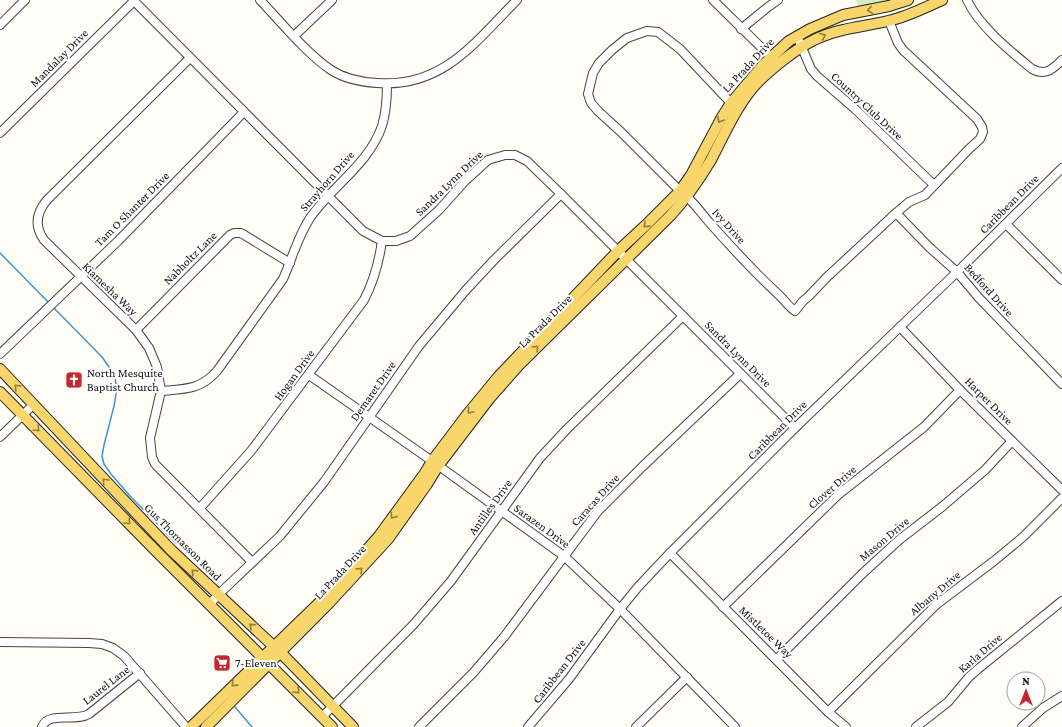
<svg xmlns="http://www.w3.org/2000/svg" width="1062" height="727" font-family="'Crimson Pro',serif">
<defs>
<pattern id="grass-tufts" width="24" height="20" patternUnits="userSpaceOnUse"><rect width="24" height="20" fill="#d5ebbd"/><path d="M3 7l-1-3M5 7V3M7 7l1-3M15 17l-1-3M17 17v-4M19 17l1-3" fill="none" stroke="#b6c8a1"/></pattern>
</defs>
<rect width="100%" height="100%" fill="#fffdf5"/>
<!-- grass -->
<path fill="url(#grass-tufts)" d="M856 0H892L859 8Z"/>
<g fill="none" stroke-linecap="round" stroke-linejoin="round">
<!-- stream -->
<g stroke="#3f96cf" stroke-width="1.5">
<path d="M0 253 49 303"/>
<path d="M53 307 102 357 114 374 117 388 114 406 104 445 102 456 104 464 111 474 130 496 176 543"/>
<path d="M235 707 252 727"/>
</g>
<!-- minor casing -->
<g stroke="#444" stroke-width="10">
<g id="minor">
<path d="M133 0 355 223 363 231 382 241H396L410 236 439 210 465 181 488 160 505 155H515L527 161 561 194 795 428"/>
<path d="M260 0C281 22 306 53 331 70 345 79 361 82 377 83 443 88 475 42 517 0"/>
<path d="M713 0 775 61"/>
<path d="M967 0C979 26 1010 51 1032 69 1045 76 1052 70 1062 60"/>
<path d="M0 25 25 0"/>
<path d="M741 29 768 7 778 0"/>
<path d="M294 36 332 0"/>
<path d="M797 36 811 69 817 76 855 109 934 185"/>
<path d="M190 58 47 200C36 213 34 226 44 240L136 330 149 348 157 367 161 391 150 438 152 457 155 464 252 562"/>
<path d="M735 106 731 103 680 49 658 32 647 31 627 38 612 50 599 63 593 73 588 94 591 103 598 111 621 132 680 191C692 199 700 212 709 222 732 248 755 273 780 296 785 301 789 307 795 311L803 301 809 296 826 278 896 213 909 202 925 195 969 149 980 139 983 132 982 127 977 119 903 50 898 43 889 21"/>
<path d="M0 133 135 0"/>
<path d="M896 213 929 247 957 272 979 298 1062 384"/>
<path d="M1006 224 1062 280"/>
<path d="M900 327 960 390 1062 490"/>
<path d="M136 330 230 235 234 233H241L290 263"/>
<path d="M0 354 118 241 244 112"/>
<path d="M309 375 432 461 564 556 620 609 735 727"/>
<path d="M161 391C185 389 200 390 217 371L283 279C292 259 298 236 310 218 332 186 369 164 382 126 386 113 387 97 387 84"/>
<path d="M0 437 34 404"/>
<path d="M200 508 251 451 364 300C374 281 379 262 382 241"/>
<path d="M670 553 828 712 846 727"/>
<path d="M210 604 218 595 280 536 324 482 419 346 466 290 494 260 561 194"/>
<path d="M723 607 839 494 924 427 960 390"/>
<path d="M0 642 89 643 102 644 113 648 124 656 186 727"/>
<path d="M777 659 862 574 899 540 943 506 985 470 1012 441"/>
<path d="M828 712 937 604 994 561 1023 537 1062 498"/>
<path d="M322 717 414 624 451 581 540 458 567 429 683 316"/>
<path d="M42 727C48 711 76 722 89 714L140 673"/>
<path d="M419 727 473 673 504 637 598 511 642 467 740 374"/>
<path d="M528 727 569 679 620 609 638 587 670 553 795 428 957 272 1062 168"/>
<path d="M636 727 687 677"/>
<path d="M916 727 948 702 969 677 978 669 1062 601"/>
<path d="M1022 727 1043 708 1062 696"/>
</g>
</g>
<!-- major casing -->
<g stroke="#222" stroke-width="12">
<g id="major">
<path d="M0 369 171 550 284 656 353 727"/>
<path d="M0 392 154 549 332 727"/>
<path d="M191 727 324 598 379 536 425 473 432 461 466 416 498 377 618 251 646 225 680 191 691 175 722 117 731 103 763 65 789 41 810 29 843 15 889 6 908 0"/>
<path d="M206 727 329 603 388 539 427 484 438 466 489 399 519 365 670 216C686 199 699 180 711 160 724 135 739 101 758 82 772 68 797 48 814 40 838 28 863 27 888 21 907 17 924 8 942 0"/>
</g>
</g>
<!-- minor -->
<use href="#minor" stroke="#fff" stroke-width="8"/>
<!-- major -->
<use href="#major" stroke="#f9d66b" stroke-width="10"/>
</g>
<!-- one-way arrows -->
<defs><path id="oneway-chevron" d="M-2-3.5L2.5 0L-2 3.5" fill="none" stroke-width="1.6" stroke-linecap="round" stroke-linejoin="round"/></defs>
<g stroke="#917d42">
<use href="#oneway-chevron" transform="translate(870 10) rotate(172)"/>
<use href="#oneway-chevron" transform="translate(823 36) rotate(-23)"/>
<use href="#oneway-chevron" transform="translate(720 120) rotate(119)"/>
<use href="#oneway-chevron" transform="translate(646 225) rotate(136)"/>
<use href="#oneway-chevron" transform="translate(536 348) rotate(-45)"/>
<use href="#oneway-chevron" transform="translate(17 387) rotate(-134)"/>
<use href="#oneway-chevron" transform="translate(470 411) rotate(130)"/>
<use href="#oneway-chevron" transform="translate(37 429) rotate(46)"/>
<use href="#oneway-chevron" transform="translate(105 481) rotate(-133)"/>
<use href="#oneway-chevron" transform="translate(393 516) rotate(126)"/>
<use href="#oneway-chevron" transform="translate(128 522) rotate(46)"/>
<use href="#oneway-chevron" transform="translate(360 570) rotate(-47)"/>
<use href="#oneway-chevron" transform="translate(194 572) rotate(-136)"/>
<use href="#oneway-chevron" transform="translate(252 626) rotate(-138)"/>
<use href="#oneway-chevron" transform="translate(234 684) rotate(136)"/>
<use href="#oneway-chevron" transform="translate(297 691) rotate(45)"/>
</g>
<!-- icons -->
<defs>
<g id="church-square" transform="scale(0.9)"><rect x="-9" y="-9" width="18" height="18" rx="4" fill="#c4262e" stroke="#fff"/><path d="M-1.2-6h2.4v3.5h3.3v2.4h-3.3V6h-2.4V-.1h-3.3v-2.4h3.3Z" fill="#fff"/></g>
<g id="supermarket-square" transform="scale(0.9)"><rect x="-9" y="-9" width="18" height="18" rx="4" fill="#c4262e" stroke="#fff"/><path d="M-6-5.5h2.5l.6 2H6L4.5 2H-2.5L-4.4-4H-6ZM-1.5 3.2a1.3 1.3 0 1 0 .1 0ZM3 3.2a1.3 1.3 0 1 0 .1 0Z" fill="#fff"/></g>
</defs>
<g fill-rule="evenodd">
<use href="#church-square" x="74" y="380"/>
<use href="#supermarket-square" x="222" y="663"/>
</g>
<g text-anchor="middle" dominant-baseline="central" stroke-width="4" stroke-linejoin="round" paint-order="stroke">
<!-- street labels -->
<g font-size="12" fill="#111" stroke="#fff">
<text transform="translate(59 58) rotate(-45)">Mandalay Drive</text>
<text transform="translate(748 65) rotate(-47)">La Prada Drive</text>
<text transform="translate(867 106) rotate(43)">Country Club Drive</text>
<text transform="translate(327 181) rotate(-49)">Strayhorn Drive</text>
<text transform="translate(449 183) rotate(-44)">Sandra Lynn Drive</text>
<text transform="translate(1009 204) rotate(-45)">Caribbean Drive</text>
<text transform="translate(132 209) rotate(-45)">Tam O Shanter Drive</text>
<text transform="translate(729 226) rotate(48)">Ivy Drive</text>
<text transform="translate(190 258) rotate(-45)">Nabholtz Lane</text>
<text transform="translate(110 289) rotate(44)">Kiamesha Way</text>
<text transform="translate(989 290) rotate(48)">Bedford Drive</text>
<text transform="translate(545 321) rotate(-45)">La Prada Drive</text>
<text transform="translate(738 354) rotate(45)">Sandra Lynn Drive</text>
<text transform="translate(294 375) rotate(-54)">Hogan Drive</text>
<text transform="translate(373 391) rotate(-55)">Demaret Drive</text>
<text transform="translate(989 401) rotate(45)">Harper Drive</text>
<text transform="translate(777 430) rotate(-45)">Caribbean Drive</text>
<text transform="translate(832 487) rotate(-41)">Clover Drive</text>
<text transform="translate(595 500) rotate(-48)">Caracas Drive</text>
<text transform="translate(490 507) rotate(-54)">Antilles Drive</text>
<text transform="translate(542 526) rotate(36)">Sarazen Drive</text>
<text transform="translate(884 539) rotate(-40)">Mason Drive</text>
<text transform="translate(183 542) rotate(45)">Gus Thomasson Road</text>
<text transform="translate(340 572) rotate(-47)">La Prada Drive</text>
<text transform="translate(935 593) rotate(-40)">Albany Drive</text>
<text transform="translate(766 632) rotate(44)">Mistletoe Way</text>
<text transform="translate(980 653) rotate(-41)">Karla Drive</text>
<text transform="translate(559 671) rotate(-52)">Caribbean Drive</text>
<text transform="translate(106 685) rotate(-38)">Laurel Lane</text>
</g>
<!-- poi labels -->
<g font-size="12" fill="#111" stroke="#fff" text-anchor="start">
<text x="87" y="373">North Mesquite<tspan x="87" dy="14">Baptist Church</tspan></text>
<text x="235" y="663">7-Eleven</text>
</g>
</g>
<!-- north arrow -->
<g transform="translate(1026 691)"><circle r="19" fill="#ffffff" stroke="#a0a0a0"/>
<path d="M0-3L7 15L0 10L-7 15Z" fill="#c4262e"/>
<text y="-6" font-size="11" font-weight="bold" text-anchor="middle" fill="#111111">N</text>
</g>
</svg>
